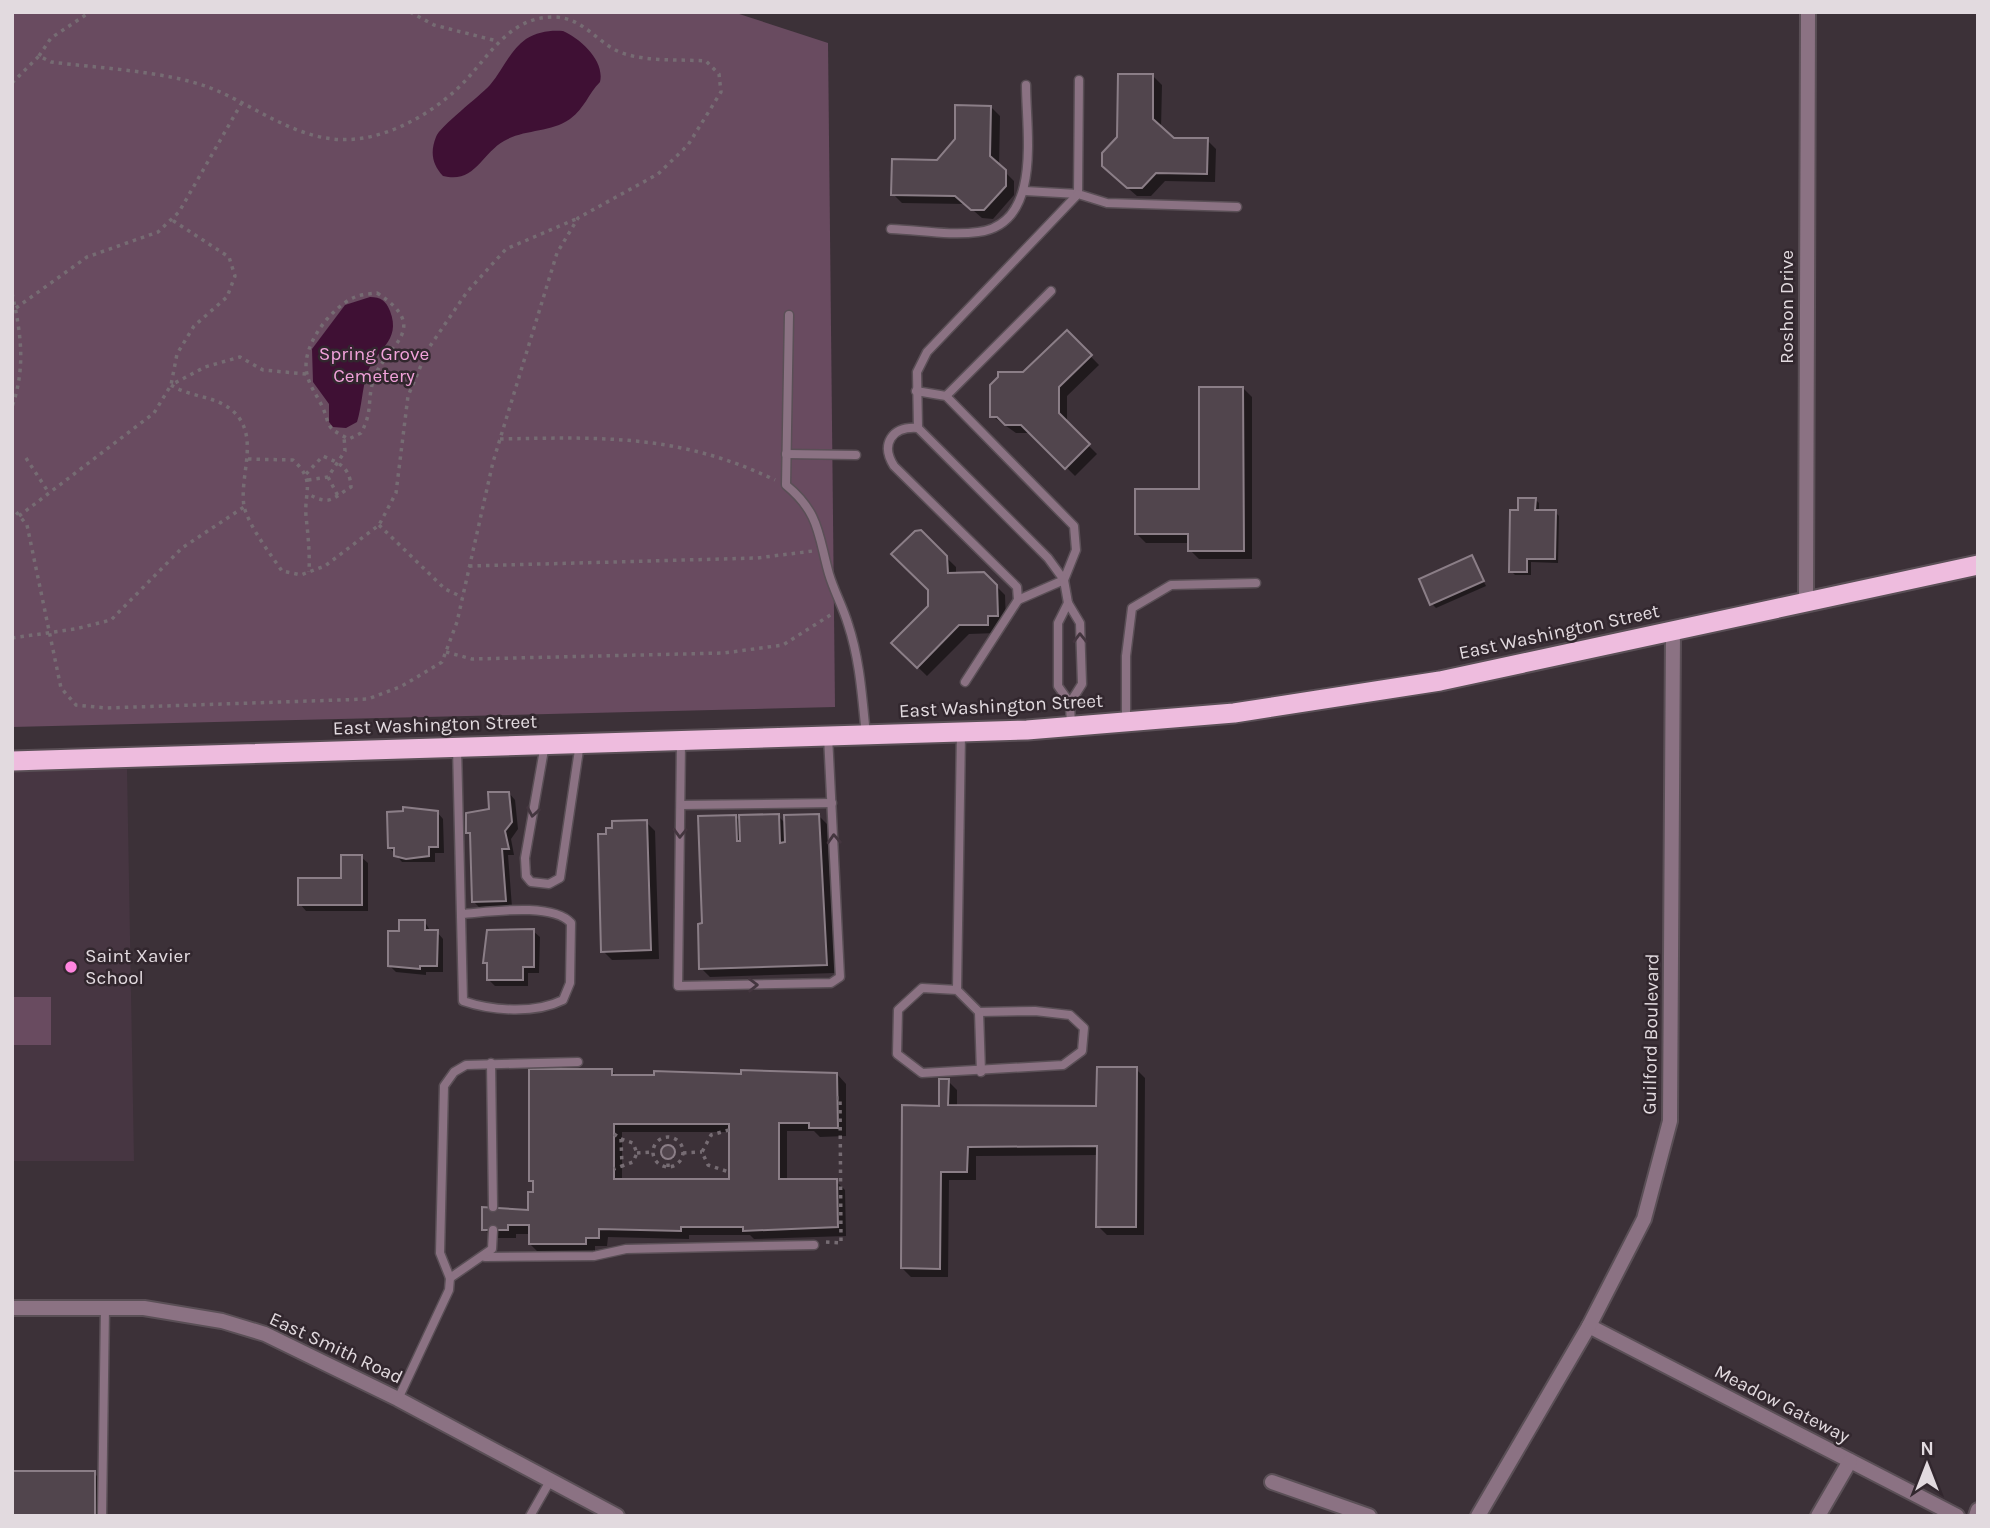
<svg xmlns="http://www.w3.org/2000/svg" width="1990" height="1528" font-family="Karla,sans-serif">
<rect width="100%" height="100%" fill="#3c3138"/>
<!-- built -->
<path fill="#473642" d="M127 769 134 1161H12V772Z"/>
<!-- green -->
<g fill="#694b60">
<path d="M12 12H733L828 43 835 707 12 727Z"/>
<rect x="12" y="997" width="39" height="48"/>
</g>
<!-- water -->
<g fill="#3f1034">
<path d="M563 31C581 39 605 61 600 82 588 94 585 108 570 119 550 133 524 129 504 141 481 154 475 184 443 176 432 164 430 152 436 137 440 126 479 97 490 85 503 70 510 50 526 39 537 32 550 30 563 31Z"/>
<path d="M370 297C381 297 386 301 390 311 402 342 375 349 367 374 362 389 362 406 357 422L346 428 333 427 329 422V404L313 382 312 349 345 305Z"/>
</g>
<!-- shadow -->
<g fill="#0007" fill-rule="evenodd">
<path d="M1153 76 1162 85 1161 129 1173 139 1207 140 1216 149 1215 182 1165 181 1151 196H1137L1113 175 1119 138Z"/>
<path d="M991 107 1000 116 999 166 1014 181V195L993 219 982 218 966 204 902 203 893 194 937 162Z"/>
<path d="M1067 332 1099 365 1067 396V424L1097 454 1075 476 1032 433H1016L992 416 1024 374Z"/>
<path d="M1243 388 1252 397V559H1199L1190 550V543H1146L1137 534 1201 490Z"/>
<path d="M1535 499 1539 503V512H1555L1559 516 1558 563 1531 562V575H1515L1511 571 1520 512Z"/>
<path d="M920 532 956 567V574H984L1005 595 1006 625H996L997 633 969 634 927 676 893 643 930 607Z"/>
<path d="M1471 557 1486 586 1436 608 1432 604Z"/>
<path d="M509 793 515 800 518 829 511 839 514 855H508L512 907 480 908 473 901 472 837 468 832Z"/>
<path d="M421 809 425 812H437L443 819 444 853H435V862H402L389 847V813Z"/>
<path d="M818 815 827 824 835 973 710 977 701 968 703 925 735 816 741 822 778 816 786 824Z"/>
<path d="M646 822 655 831 659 959 612 960 603 951Z"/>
<path d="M361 857 368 863V911H306L300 904 343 880Z"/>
<path d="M425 922 431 932H437L443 939V972H426V975L396 972 390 966 401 933Z"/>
<path d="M533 931 540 937 539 973H528V986H495L489 980V967L485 963Z"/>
<path d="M1136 1069 1145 1078 1144 1235H1107L1098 1226V1155L976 1156V1180H949L948 1277H911L902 1268 948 1081 957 1090V1107L1098 1108Z"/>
<path d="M612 1071 618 1077 837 1074 846 1084V1136L820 1137 814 1131H787V1181H836L845 1190 846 1236 754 1239 750 1235H689V1239L608 1237 607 1246H595V1253H539L530 1244V1234H516V1238H493L484 1229 530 1212 534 1193V1183L531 1180ZM622 1132H731V1181H622Z"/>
<path d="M666 1147 676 1152 673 1159 663 1155Z"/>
<path d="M94 1473 103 1482V1516H12Z"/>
</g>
<!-- building -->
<g fill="#51454d" stroke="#8b7e87" stroke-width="2" fill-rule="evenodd">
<path d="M1118 74H1153V119L1174 138H1208L1207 174 1156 173 1142 188H1127L1102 166V153L1117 137Z"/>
<path d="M955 105 991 106 990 156 1006 170V186L984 210H971L955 196 891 195 892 159 937 160 955 139Z"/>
<path d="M1067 330 1092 355 1059 387V413L1090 444 1065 469 1021 425H1005L997 417H990V385L998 377V372H1023Z"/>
<path d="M1199 387H1243L1244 551H1188V534H1135V489H1199Z"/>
<path d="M1518 498H1536L1535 510H1556L1555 559H1527V572H1509L1510 510H1518Z"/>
<path d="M921 530 947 556 948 573 984 572 997 585 998 616H988V625H959L917 668 891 643 928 606V590L891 554 915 531Z"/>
<path d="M1472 555 1484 581 1430 605 1419 579Z"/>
<path d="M488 792H509L512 822 505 831 509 849H502L506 901 472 902 470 833H466V813L489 809Z"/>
<path d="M403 807 438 811V847H429V856L406 859 394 856V848H388L387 812 403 811Z"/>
<path d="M779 814 780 843 785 842 784 815 819 814 827 965 699 969 698 924 702 923 698 816 736 815 737 841H740L739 815Z"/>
<path d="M647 820 651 950 601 952 598 834H606V828H612V821Z"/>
<path d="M341 855H362V905H298V878H341Z"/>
<path d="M399 920H425V930H438L437 966H420V969L388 966V931H399Z"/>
<path d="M534 929V967H523V980H487V963H483L487 930Z"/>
<path d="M1097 1067H1137L1136 1227H1096L1097 1146 968 1147 967 1172H941L940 1269 901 1268 902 1105 939 1106V1079H949L948 1105 1096 1106Z"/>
<path d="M529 1069H612V1075H654V1071L741 1074V1070L837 1073 838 1128H809V1123H779V1179H837L838 1227 743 1231V1227H681V1231L599 1229V1238H586V1244H529V1225H508V1230H482V1207L528 1210V1192H533V1181H529ZM614 1124H729V1179H614Z"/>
<circle cx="668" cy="1152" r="7"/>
<rect x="12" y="1471" width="83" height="45"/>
</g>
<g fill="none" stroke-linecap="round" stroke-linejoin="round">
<!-- service casing -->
<g stroke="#5a4f56" stroke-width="11">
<g id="service">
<path d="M1025 191 1078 194 1079 80"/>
<path d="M891 229C919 230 951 236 978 232 1043 224 1026 131 1026 85"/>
<path d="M789 315 786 485C820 513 818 535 829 574 834 591 843 607 848 624 860 660 862 697 866 735"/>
<path d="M916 391 946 396 1074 526 1076 550 1064 580 1018 600"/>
<path d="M946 396 1051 291"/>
<path d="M918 428 917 372 927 352 1078 194 1107 203 1237 207"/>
<path d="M786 454 856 455"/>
<path d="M965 682 1018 600 1017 587 894 466C880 444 892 426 918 428L1048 558 1064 580 1068 603"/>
<path d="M1070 703 1058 686V623L1068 603 1080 623 1082 684 1070 703 1071 727"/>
<path d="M1126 722V656L1132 608 1171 585 1256 583"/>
<path d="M681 741 678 986 831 983 840 977 828 736"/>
<path d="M545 744 525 858 526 876 531 882 549 884 560 878 580 743"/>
<path d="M457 747 463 1001C492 1011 535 1014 563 1000L570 983 571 923C552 902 490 912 461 914"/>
<path d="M681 805 832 803"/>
<path d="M957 990 979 1012 1035 1011 1070 1015 1084 1028 1082 1051 1063 1065 922 1073 897 1054 898 1010 922 988 957 990 961 732"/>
<path d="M979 1012 981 1072"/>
<path d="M491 1063 493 1207"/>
<path d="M485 1257 594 1256 626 1249 814 1245"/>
<path d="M450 1278 492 1249 493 1230"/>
<path d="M398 1399 449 1290 450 1278 440 1253 444 1086 454 1072 466 1065 578 1062"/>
<path d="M102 1516 105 1308"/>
<path d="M530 1516 550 1481"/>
</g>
</g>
<!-- minor casing -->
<g stroke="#5a4f56" stroke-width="18">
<g id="minor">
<path d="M1806 602 1808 12"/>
<path d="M1589 1326 1957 1516"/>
<path d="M1272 1482 1369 1516"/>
<path d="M1818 1516 1850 1461"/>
<path d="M1976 1516 1978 1510"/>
</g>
</g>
<!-- tertiary casing -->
<g stroke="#5a4f56" stroke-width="18">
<g id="tertiary">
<path d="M12 1308H144L222 1321 265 1334 398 1399 617 1516"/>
<path d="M1478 1516 1589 1326 1644 1219 1670 1121 1673 631"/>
</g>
</g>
<!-- trunk casing -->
<g stroke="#5a4f56" stroke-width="23">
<path id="trunk" d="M12 761 1027 730 1234 713 1440 681 1978 565"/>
</g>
<!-- path -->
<g stroke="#766c73" stroke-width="3.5" stroke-dasharray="3.5 5" stroke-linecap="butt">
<path d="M410 12 434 25 497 41"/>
<path d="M39 56 51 38 90 12"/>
<path d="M12 83 39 56 51 62C98 68 164 71 208 87 256 105 300 145 356 139 396 135 439 109 466 80 491 53 511 17 553 17 584 17 596 43 622 53 648 62 679 59 706 61L719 74 721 92 688 145 658 174 578 218 557 253 493 462 457 622 442 662 402 686 368 699 106 708 76 705 61 688 27 525 12 507"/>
<path d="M12 293C21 333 26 367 12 407"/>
<path d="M377 293C434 330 384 345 373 381 367 402 373 411 361 433L349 439C322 426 332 426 321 404 316 394 309 385 307 374 300 347 331 307 355 297 362 294 370 294 377 293Z"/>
<path d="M16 308 87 257 158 232 179 212 241 104"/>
<path d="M306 374 263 370 240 357 205 367 171 385C191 398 216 395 234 412 260 437 239 476 244 506 248 525 271 555 282 571L301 575 325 566 379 525 396 493 408 396 428 349 467 292 506 249 576 219"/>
<path d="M500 439C603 437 679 434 775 480"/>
<path d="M26 458 49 493"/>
<path d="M248 459 293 460C316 481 304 491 306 516 308 535 310 553 309 572"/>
<path d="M306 474 323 456C339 463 350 467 351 487 331 499 331 506 308 494"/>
<path d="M328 477 338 496"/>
<path d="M308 480 328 477 345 451 344 436"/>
<path d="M19 516 154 413 171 385 177 354 194 326 227 297 235 276 229 257 172 220"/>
<path d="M379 525 445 589 462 597"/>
<path d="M469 566 757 558 813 551"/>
<path d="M12 638 75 629 111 620 182 548 244 507"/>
<path d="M446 652 472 659 724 653 783 645 832 614"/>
<path d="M729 1130 711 1135 702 1152 708 1165 729 1172"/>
<path d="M614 1134 621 1139 622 1166 614 1169"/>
<circle cx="668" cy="1152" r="15"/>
<path d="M621 1139 633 1143 637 1153 633 1162 622 1166"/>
<path d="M637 1153 652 1152"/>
<path d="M683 1153 702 1152"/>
<path d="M668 1167V1159"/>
<path d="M826 1242 841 1243 840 1098H837"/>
</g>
<!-- service -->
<use href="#service" stroke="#8b7283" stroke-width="8"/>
<!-- minor -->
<use href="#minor" stroke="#8b7283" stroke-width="14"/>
<!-- tertiary -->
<use href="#tertiary" stroke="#8b7283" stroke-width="14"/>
<!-- trunk -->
<use href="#trunk" stroke="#eebcde" stroke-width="19"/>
</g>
<!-- one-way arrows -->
<defs><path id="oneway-chevron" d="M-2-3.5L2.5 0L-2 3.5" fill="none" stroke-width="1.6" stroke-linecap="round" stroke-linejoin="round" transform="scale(1.75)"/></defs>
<g stroke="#44363f">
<use href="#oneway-chevron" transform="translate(1080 638) rotate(-91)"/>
<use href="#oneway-chevron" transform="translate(533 812) rotate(100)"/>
<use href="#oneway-chevron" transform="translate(680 833) rotate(92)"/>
<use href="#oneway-chevron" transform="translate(834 839) rotate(-93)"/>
<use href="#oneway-chevron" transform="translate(753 985) rotate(-1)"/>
</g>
<!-- markers -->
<circle fill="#ff85df" stroke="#32272e" stroke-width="2.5" cx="71" cy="967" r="7"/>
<g text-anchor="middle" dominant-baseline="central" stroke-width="5" stroke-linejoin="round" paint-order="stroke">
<!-- street labels -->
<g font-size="19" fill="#e2dadf" stroke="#32272e">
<text transform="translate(1787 307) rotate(-90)">Roshon Drive</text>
<text transform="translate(1559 632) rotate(-12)">East Washington Street</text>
<text transform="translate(1001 706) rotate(-3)">East Washington Street</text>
<text transform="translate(435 725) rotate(-2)">East Washington Street</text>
<text transform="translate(1651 1034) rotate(-89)">Guilford Boulevard</text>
<text transform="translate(336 1348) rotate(25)">East Smith Road</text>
<text transform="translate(1782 1404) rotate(27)">Meadow Gateway</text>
</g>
<!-- park labels -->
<g font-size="19" fill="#f1a2da" stroke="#32272e">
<text x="374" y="354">Spring Grove<tspan x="374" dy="22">Cemetery</tspan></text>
</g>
<!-- poi labels -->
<g font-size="19" fill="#e2dadf" stroke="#32272e" text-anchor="start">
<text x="85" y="956">Saint Xavier<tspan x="85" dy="22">School</tspan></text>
</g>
</g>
<!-- border -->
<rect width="1990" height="1528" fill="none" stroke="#e2dadf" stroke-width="28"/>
<!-- north arrow -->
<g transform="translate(1927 1465)" stroke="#32272e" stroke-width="5" paint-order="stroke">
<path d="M0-5L12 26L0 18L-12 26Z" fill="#e2dadf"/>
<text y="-10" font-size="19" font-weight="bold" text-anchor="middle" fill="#e2dadf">N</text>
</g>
</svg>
